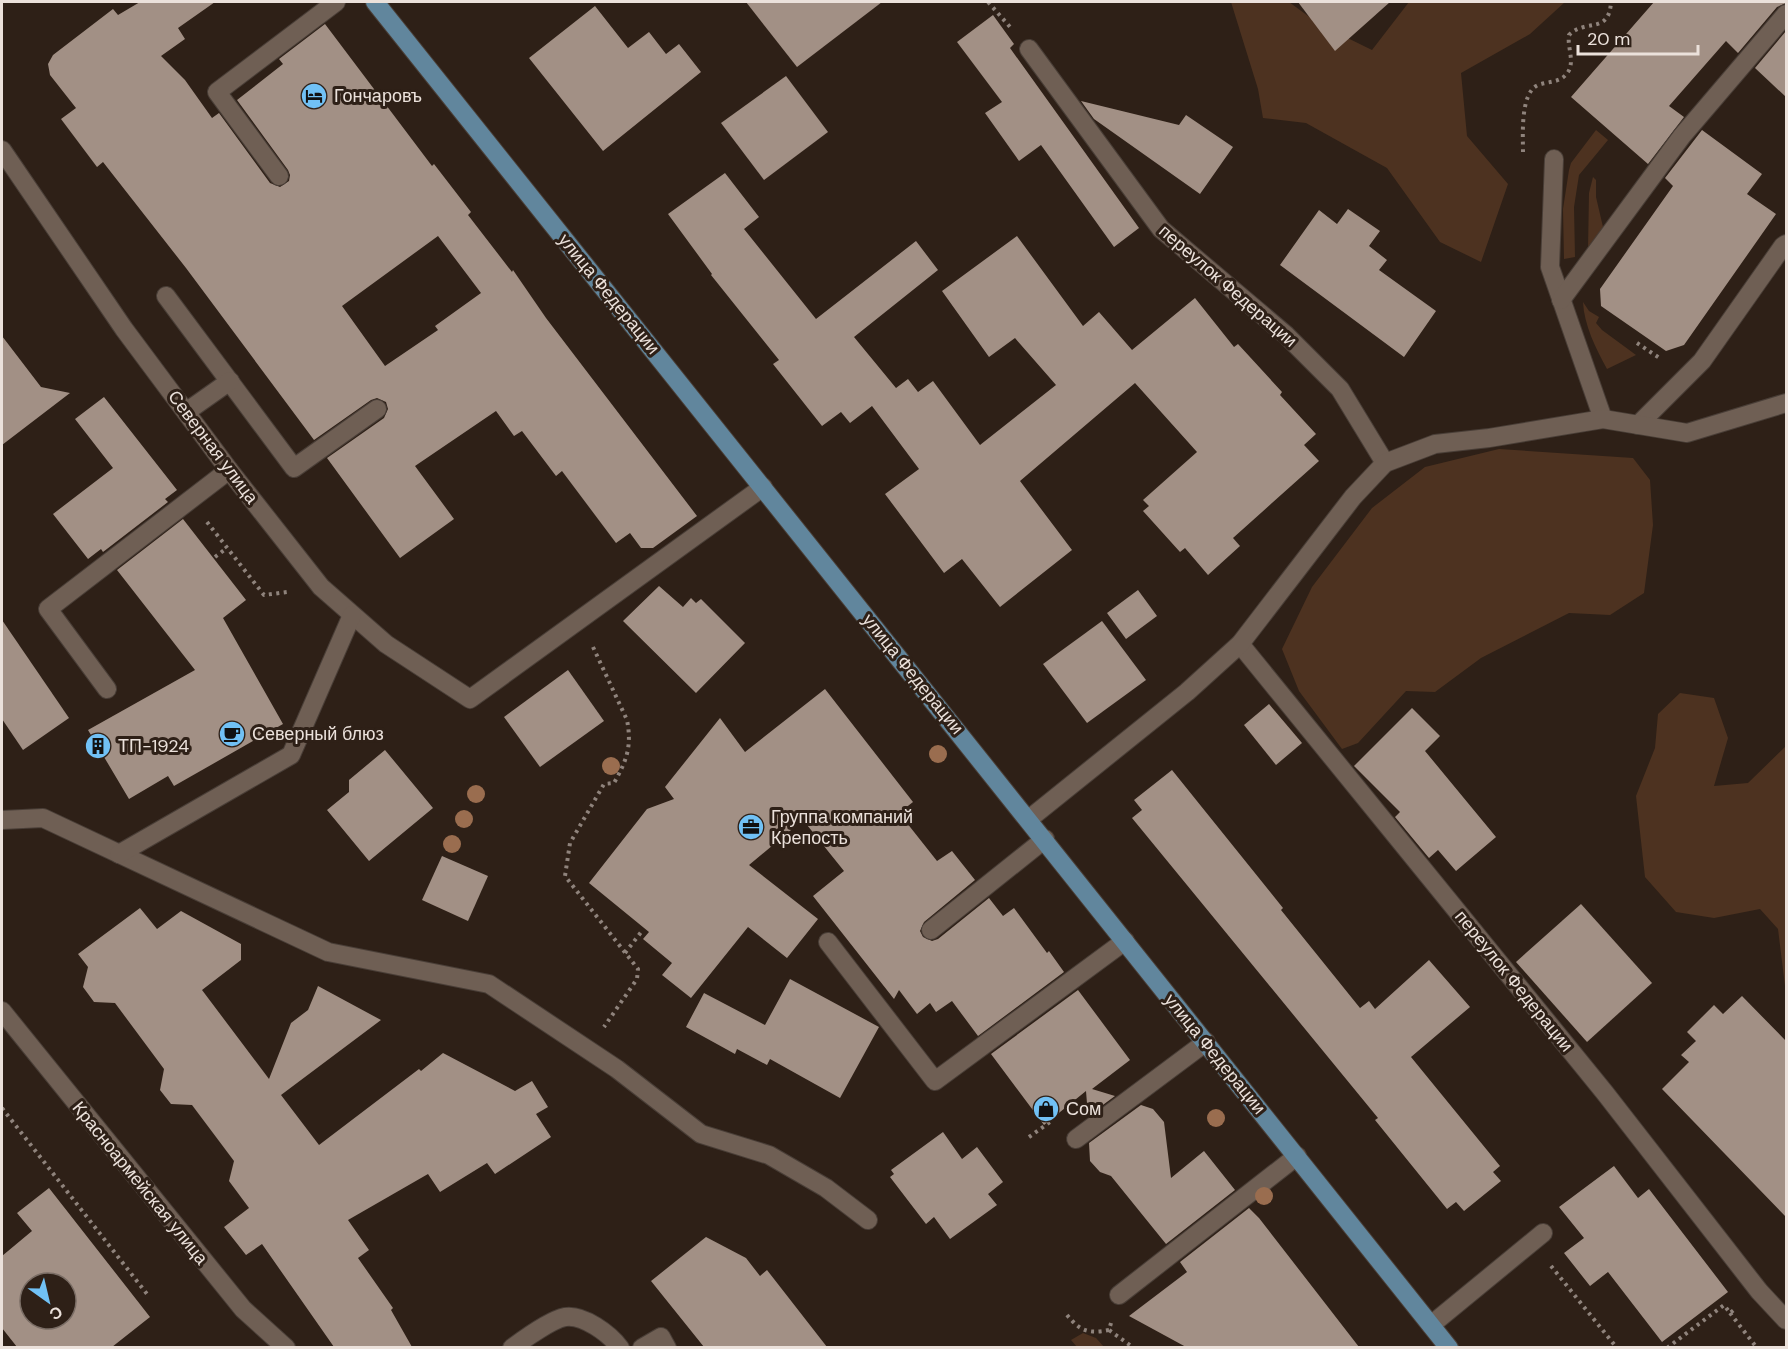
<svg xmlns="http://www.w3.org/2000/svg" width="1788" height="1349" font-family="'DM Sans',sans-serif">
<rect width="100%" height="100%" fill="#2e2017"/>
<!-- green -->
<g fill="#4d3220">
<path d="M1231 2H1289L1319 24 1372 50 1409 2H1565L1530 34 1461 73 1467 136 1508 184 1481 262 1440 242 1387 168 1306 123 1263 118 1258 89Z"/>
<path d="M1596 130 1608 140 1579 175 1574 207 1575 257 1564 259 1563 209 1569 170 1571 163Z"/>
<path d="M1593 177 1596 180V197L1603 227 1588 250 1589 193Z"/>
<path d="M1583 302 1589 311 1599 317 1596 323 1602 330 1636 355 1607 369C1596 349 1584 325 1583 302Z"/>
<path d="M1499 449 1633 458 1650 480 1653 525 1644 593 1610 615 1569 613 1481 658 1435 692 1406 691 1358 743 1342 749 1299 691 1282 649 1312 587 1372 508 1425 467Z"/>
<path d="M1680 693 1714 698 1728 738 1714 786 1748 783 1786 746V988L1785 986 1778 929 1760 909 1714 918 1676 912 1645 877 1636 796 1655 748 1658 714Z"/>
<path d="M1083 1333 1096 1338 1104 1347H1077L1071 1340Z"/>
</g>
<!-- building -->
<g fill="#a29085" fill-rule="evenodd">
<path d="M140 2H215L178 28 185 39 161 56 185 80 212 118 219 113 270 183 280 187 289 181 290 175 288 170 237 100 283 64 279 59 325 24 432 166 434 164 471 212 468 215 512 272 513 270 546 318 697 516 653 548H641L630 533 616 543 562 471 556 476 522 431 514 436 496 411 415 466 454 519 400 558 327 458 384 418 388 409 386 402 377 398 371 400 314 440 186 268 103 162 97 167 61 119 76 108 50 75 48 64 53 55 113 9 118 15ZM438 236 481 293 435 326 438 330 385 366 342 306Z"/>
<path d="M746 2H882L797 67Z"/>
<path d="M1298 2H1390L1335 51Z"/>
<path d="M1654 2 1786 3 1777 7 1738 53 1726 41 1669 106 1684 117 1648 164 1571 97Z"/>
<path d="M595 6 628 48 649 32 666 54 679 44 701 72 603 151 529 58Z"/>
<path d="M993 15 1014 44 1010 48 1139 228 1114 247 1041 145 1019 161 985 113 1002 102 957 42Z"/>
<path d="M1786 31V97L1755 68Z"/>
<path d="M786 76 828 132 764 180 721 123Z"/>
<path d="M1081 101 1179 125 1186 115 1233 147 1200 194 1094 119Z"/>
<path d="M1702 130 1762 174 1747 194 1776 214 1684 345 1666 351 1601 306 1600 289 1673 186 1665 178Z"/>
<path d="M725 173 759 217 744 229 816 319 916 241 938 270 854 337 896 388 908 379 918 392 933 381 980 445 1056 385 1015 338 989 357 942 291 1017 236 1083 326 1099 312 1132 350 1195 298 1234 347 1238 344 1282 392 1280 395 1316 434 1304 445 1319 461 1233 538 1240 546 1208 575 1185 548 1180 552 1143 511 1149 506 1143 500 1197 452 1135 383 1020 481 1072 550 1000 607 962 559 944 573 885 494 919 469 872 406 850 423 841 412 822 426 773 364 779 360 711 275 712 274 668 214Z"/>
<path d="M1348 209 1380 231 1369 246 1387 260 1379 270 1436 311 1404 357 1280 265 1319 210 1337 224Z"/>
<path d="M2 336 41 387 70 393 2 445Z"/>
<path d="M104 397 177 490 165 499 168 502 103 552 101 549 88 559 53 514 113 468 75 419Z"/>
<path d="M183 519 246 600 223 618 283 724 174 786 168 776 129 799 88 730 195 670 117 570Z"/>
<path d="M659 586 683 607 691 598 696 603 701 599 745 643 696 693 623 621Z"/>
<path d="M1138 590 1157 616 1126 639 1107 613Z"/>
<path d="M2 620 69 718 23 750 2 719Z"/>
<path d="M1102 621 1146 680 1087 723 1043 664Z"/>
<path d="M568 670 604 721 540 767 504 717Z"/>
<path d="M825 689 913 802 899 813 937 861 952 851 975 880 924 922 920 931 923 937 932 941 938 939 989 898 1003 916 1014 908 1047 953 1049 951 1064 972 978 1036 952 1001 936 1012 930 1003 917 1014 899 990 894 999 813 896 844 871 803 820 749 865 818 919 787 958 748 927 691 998 662 975 672 963 643 939 649 932 589 883 647 809 674 799 665 787 720 718 745 752Z"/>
<path d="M1269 704 1302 743 1276 765 1244 725Z"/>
<path d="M1412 708 1440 736 1425 751 1496 837 1456 871 1438 850 1429 858 1395 817 1400 812 1354 766Z"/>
<path d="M385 750 433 808 369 861 327 810 349 792V780Z"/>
<path d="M1172 770 1283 908 1281 910 1360 1008 1369 1001 1375 1009 1429 960 1470 1007 1411 1057 1500 1166 1493 1172 1501 1181 1464 1211 1456 1202 1447 1209 1375 1120 1378 1118 1132 818 1142 810 1134 800Z"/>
<path d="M442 856 488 876 468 921 422 900Z"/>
<path d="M1581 904 1652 983 1587 1042 1516 962Z"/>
<path d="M140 908 157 929 181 911 241 944V960L202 990 269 1079 291 1023 308 1010 318 986 381 1020 281 1095 319 1145 419 1069 421 1071 443 1053 515 1091 532 1081 548 1107 536 1114 551 1137 495 1174 487 1163 440 1192 428 1174 348 1220 369 1250 358 1258 393 1308 391 1310 412 1347H334L262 1244 246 1255 224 1227 249 1208 229 1181 234 1161 192 1105 171 1104 160 1090 164 1069 115 1003 94 1002 83 987 88 967 78 954Z"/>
<path d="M790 979 879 1027 840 1098 770 1059 767 1065 737 1049 735 1054 686 1027 704 993 765 1025Z"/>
<path d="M1078 990 1130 1060 1092 1089 1115 1096 1088 1116 1086 1091 1044 1125 991 1054Z"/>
<path d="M1742 996 1786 1041V1217L1662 1089 1689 1062 1681 1055 1696 1041 1687 1032 1714 1005 1723 1014Z"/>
<path d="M1141 1105 1153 1109 1164 1122 1171 1178 1204 1151 1235 1190 1166 1244 1111 1176 1100 1172 1090 1161 1089 1143Z"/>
<path d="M943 1132 962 1159 977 1147 1003 1182 988 1194 997 1205 950 1239 934 1217 926 1224 890 1177 894 1174 891 1170Z"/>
<path d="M1614 1166 1638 1198 1649 1189 1728 1292 1662 1342 1608 1272 1590 1286 1564 1253 1584 1238 1559 1207Z"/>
<path d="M49 1188 150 1317 112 1347H17L2 1328V1256L32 1231 17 1213ZM30 1283H66V1319H30Z"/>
<path d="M1249 1208 1259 1218 1359 1347H1186L1129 1316 1187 1272 1180 1262Z"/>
<path d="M706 1237 746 1258 760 1276 767 1270 827 1347H704L651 1281Z"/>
</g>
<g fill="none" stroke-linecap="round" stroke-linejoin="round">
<!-- minor casing -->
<g stroke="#493e37" stroke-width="20">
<g id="minor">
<path d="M1029 49 1161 229 1286 335 1340 389 1385 463"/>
<path d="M2 150 124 329 229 470 321 587 386 644 470 699 763 487"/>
<path d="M1554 159 1550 267 1603 419"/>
<path d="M279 176 217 92 336 2"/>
<path d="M166 296 294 468 377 409"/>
<path d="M1561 300 1682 136 1786 14"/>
<path d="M186 412 230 381"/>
<path d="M1638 425 1702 361 1783 246 1786 244"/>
<path d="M1240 644 1605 1093 1759 1291 1786 1320"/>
<path d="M107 689 48 609 229 470"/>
<path d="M1029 819 1187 692 1240 644 1353 497 1385 463 1435 444 1489 438 1603 419 1687 433 1786 403"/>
<path d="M2 820 43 818 328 952 489 984 617 1069 701 1134 769 1155 826 1188 868 1220"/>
<path d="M119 854 291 755 352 615"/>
<path d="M931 930 1045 839"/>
<path d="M828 942 935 1081 1125 941"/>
<path d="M2 1011 243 1309 286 1348"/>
<path d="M1076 1139 1206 1042"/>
<path d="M1119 1295 1297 1156"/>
<path d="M1431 1325 1543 1233"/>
<path d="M512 1348C524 1339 551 1320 565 1317 583 1314 610 1334 620 1348"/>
<path d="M642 1348 661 1337 667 1348"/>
</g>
</g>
<!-- major casing -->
<g stroke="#493e37" stroke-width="20">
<path id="major" d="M375 2 1449 1348"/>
</g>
<!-- path -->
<g stroke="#8f837c" stroke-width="4" stroke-dasharray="3 4.5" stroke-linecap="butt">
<path d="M988 2 1011 28"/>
<path d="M1523 152C1523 135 1520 93 1538 85 1549 81 1561 83 1568 72 1575 61 1567 47 1569 35 1586 18 1609 35 1611 2"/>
<path d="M1637 343 1661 359"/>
<path d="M207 522 264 595 287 592"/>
<path d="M215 557 227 548"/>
<path d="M593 647 627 720C632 746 627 760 614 783L604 784 570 843 565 876 638 969 637 979 604 1027"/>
<path d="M625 953 642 931"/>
<path d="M2 1108 147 1294"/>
<path d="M1029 1137 1050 1122"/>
<path d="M1551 1266 1617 1348"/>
<path d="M1730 1313 1757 1348"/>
<path d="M1067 1315C1080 1331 1088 1334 1109 1330"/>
<path d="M1111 1323 1109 1330 1134 1348"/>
<path d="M1667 1348 1724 1305 1730 1313 1735 1309"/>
</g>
<!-- minor -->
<use href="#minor" stroke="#6f5f54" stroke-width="18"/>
<!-- major -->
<use href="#major" stroke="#61869d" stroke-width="18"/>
</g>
<!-- trees -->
<g fill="#9a6d4f">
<circle cx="938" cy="754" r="9"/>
<circle cx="611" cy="766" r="9"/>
<circle cx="476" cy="794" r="9"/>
<circle cx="464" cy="819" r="9"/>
<circle cx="452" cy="844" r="9"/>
<circle cx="1216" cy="1118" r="9"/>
<circle cx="1264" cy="1196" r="9"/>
</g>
<!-- icons -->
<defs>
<g id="hotel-disc" transform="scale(1.35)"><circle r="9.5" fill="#71c1f5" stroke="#2e2017"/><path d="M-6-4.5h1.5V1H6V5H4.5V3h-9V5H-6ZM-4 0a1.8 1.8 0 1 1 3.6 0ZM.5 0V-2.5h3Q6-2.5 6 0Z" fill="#111"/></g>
<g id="cafe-disc" transform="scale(1.35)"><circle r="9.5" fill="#71c1f5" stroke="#2e2017"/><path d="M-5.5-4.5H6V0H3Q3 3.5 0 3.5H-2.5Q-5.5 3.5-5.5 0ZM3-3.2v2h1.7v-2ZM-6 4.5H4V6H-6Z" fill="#111"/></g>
<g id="building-disc" transform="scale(1.35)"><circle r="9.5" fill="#71c1f5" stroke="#2e2017"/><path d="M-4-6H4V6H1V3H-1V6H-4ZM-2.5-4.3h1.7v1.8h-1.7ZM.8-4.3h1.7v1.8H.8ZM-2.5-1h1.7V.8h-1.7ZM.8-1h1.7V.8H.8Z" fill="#111"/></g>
<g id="office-disc" transform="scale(1.35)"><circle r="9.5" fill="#71c1f5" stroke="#2e2017"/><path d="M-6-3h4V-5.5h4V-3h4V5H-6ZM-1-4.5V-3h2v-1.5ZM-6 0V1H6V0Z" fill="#111"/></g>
<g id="shop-disc" transform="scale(1.35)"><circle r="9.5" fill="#71c1f5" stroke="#2e2017"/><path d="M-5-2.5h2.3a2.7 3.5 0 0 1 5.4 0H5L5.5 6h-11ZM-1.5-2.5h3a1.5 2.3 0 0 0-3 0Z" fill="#111"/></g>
</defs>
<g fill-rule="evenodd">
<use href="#hotel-disc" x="314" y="96"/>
<use href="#cafe-disc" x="232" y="734"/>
<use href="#building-disc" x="98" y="746"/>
<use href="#office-disc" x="751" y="827"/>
<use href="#shop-disc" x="1046" y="1109"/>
</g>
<g text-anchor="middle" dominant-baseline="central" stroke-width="6" stroke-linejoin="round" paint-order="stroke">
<!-- poi labels -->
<g font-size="18" fill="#ebe1db" stroke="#2e2017" text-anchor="start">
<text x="334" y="96">Гончаровъ</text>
<text x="252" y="734">Северный блюз</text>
<text x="118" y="746">ТП-1924</text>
<text x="771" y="817">Группа компаний<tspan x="771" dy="21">Крепость</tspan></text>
<text x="1066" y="1109">Сом</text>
</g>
<!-- street labels -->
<g font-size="18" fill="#ebe1db" stroke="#2e2017">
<text transform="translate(1228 286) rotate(41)">переулок Федерации</text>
<text transform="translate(609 294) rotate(51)">улица Федерации</text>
<text transform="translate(213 447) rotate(53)">Северная улица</text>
<text transform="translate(913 674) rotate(51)">улица Федерации</text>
<text transform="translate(1514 981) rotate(51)">переулок Федерации</text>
<text transform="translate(1215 1054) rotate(51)">улица Федерации</text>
<text transform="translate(140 1183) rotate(51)">Красноармейская улица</text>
</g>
</g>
<!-- border -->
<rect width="1788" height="1349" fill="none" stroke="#ebe1db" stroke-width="6"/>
<!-- north arrow -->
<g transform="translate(48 1301) rotate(146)"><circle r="28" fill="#2e2017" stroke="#7a6d65" stroke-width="1.5"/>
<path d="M0-4.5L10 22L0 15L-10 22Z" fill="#71c1f5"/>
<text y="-9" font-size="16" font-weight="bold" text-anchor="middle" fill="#ebe1db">С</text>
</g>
<!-- scale -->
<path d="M1578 45v9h120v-9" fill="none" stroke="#ebe1db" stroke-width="3"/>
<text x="1587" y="45" font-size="18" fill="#ebe1db" stroke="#2e2017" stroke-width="4.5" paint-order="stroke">20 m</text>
</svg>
